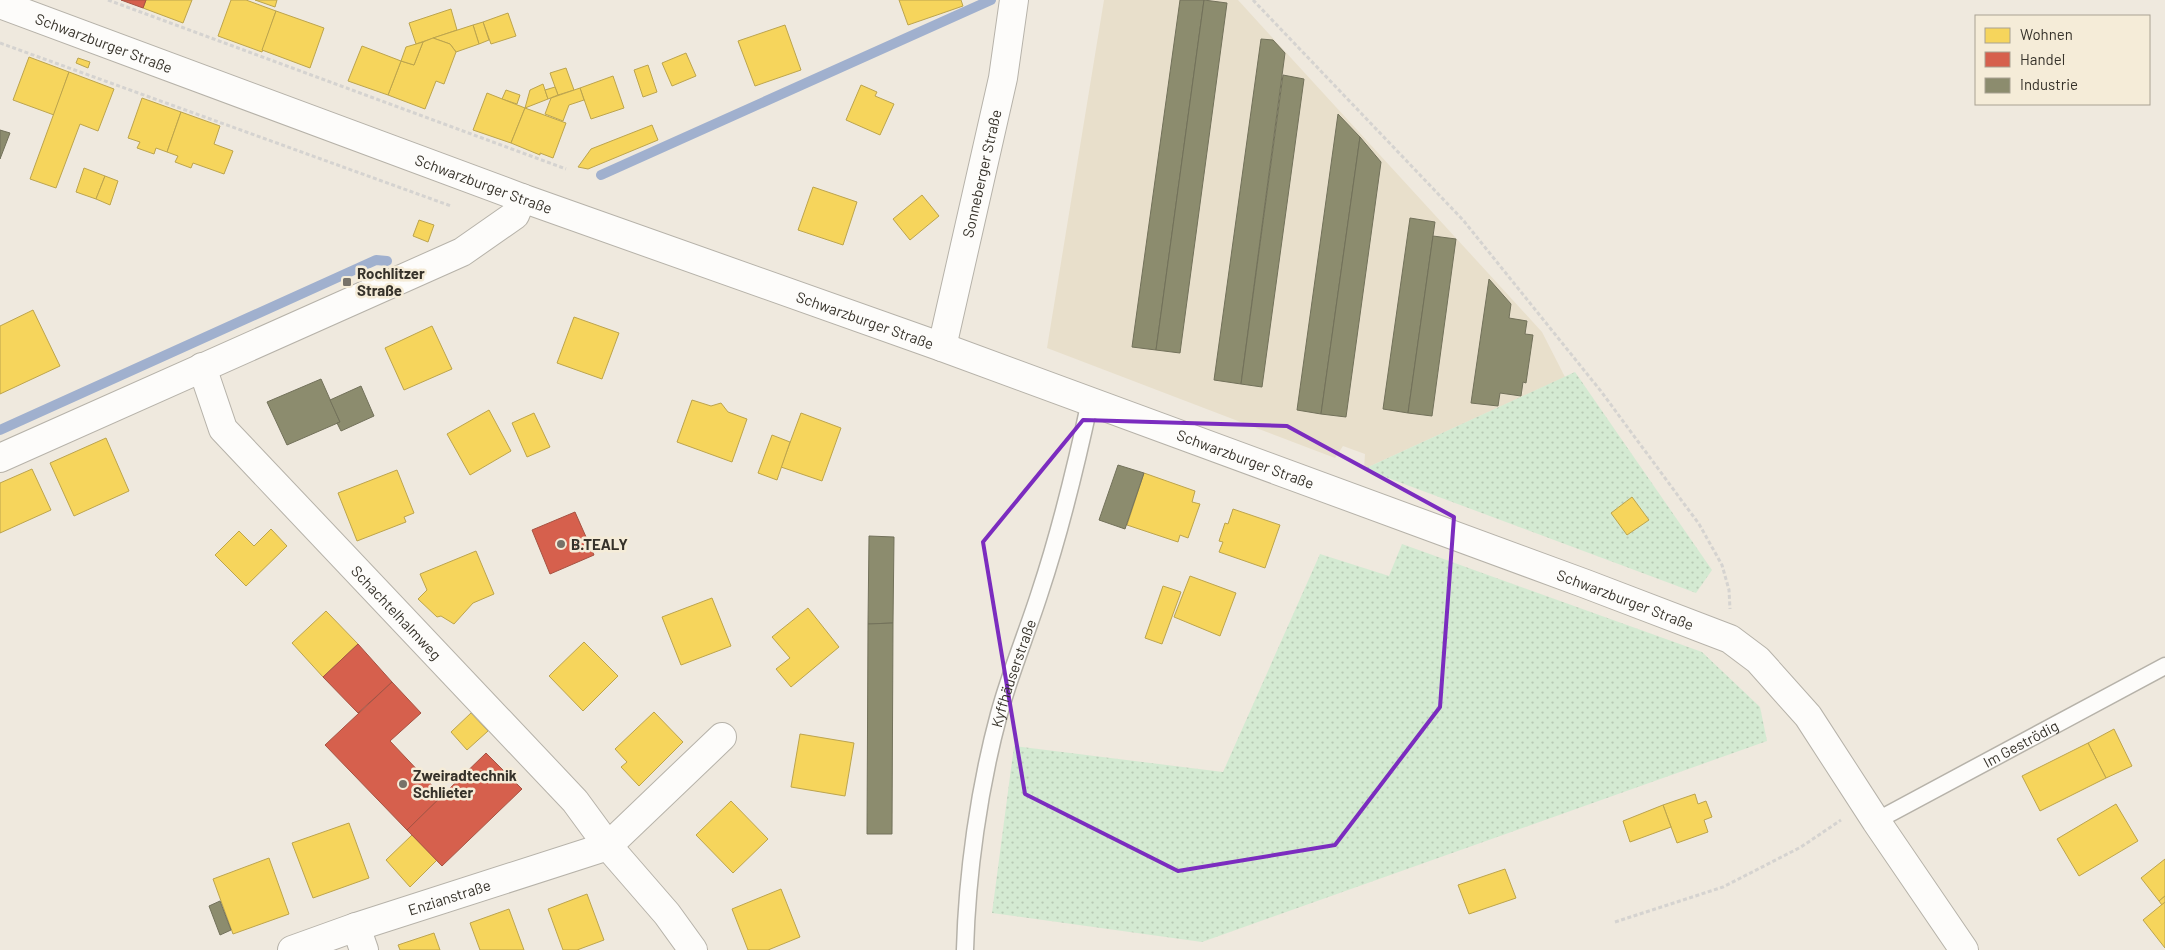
<svg xmlns="http://www.w3.org/2000/svg" width="2165" height="950" font-family="Barlow,sans-serif">
<defs>
<pattern id="grass-dots" width="8" height="8" patternUnits="userSpaceOnUse" patternTransform="scale(1.25)"><rect width="8" height="8" fill="#d4ead2"/><path d="M2 2h.1M6 6h.1" fill="none" stroke="#b7c9b4" stroke-width="1.8" stroke-linecap="round"/></pattern>
</defs>
<rect width="100%" height="100%" fill="#efe9de"/>
<!-- built -->
<path fill="#e8dfcb" d="M1104 0H1238L1542 332 1565 377 1364 469 1365 454 1343 446 1335 458 1047 348Z"/>
<!-- grass -->
<g fill="url(#grass-dots)">
<path d="M1575 372 1712 570 1696 593 1364 469Z"/>
<path d="M1402 544 1702 652 1760 707 1767 741 1202 942 992 913 1014 746 1223 772 1320 554 1389 576Z"/>
</g>
<!-- homes -->
<g fill="#f6d55c" stroke="#bca44d">
<path d="M146 0H192L183 23 143 8Z"/>
<path d="M231 0H246L276 11 262 52 218 36Z"/>
<path d="M255 0H277L275 7Z"/>
<path d="M899 0H961L963 6 908 25Z"/>
<path d="M451 9 457 30 416 44 409 23Z"/>
<path d="M276 11 324 28 310 68 262 50Z"/>
<path d="M508 13 516 36 491 44 483 22Z"/>
<path d="M483 22 489 40 479 44 473 25Z"/>
<path d="M473 25 479 44 456 52 450 44 433 38Z"/>
<path d="M785 25 801 70 755 86 738 41Z"/>
<path d="M433 38 450 44 456 52 444 84 436 81 425 109 388 95 401 61 414 65 423 42Z"/>
<path d="M423 42 414 65 401 61 406 47Z"/>
<path d="M362 46 401 61 388 95 348 81Z"/>
<path d="M686 53 696 76 672 86 662 63Z"/>
<path d="M29 57 69 72 54 115 13 100Z"/>
<path d="M78 58 90 62 88 68 76 63Z"/>
<path d="M648 65 657 92 643 97 634 70Z"/>
<path d="M566 68 574 90 558 95 550 73Z"/>
<path d="M69 72 114 89 98 131 80 124 56 188 30 179Z"/>
<path d="M613 76 624 108 591 119 580 88Z"/>
<path d="M543 84 548 99 525 108 530 90Z"/>
<path d="M861 85 877 92 875 96 894 104 880 135 846 120Z"/>
<path d="M555 87 558 95 548 99 545 90Z"/>
<path d="M580 88 584 100 569 105 563 121 545 114 551 98Z"/>
<path d="M506 90 520 95 517 104 502 99Z"/>
<path d="M487 93 525 108 511 143 473 130Z"/>
<path d="M142 98 181 112 167 152 156 148 154 154 137 148 140 142 128 138Z"/>
<path d="M525 108 566 123 553 158 540 153V155L511 143Z"/>
<path d="M181 112 220 126 214 144 233 151 224 174 193 163 191 168 175 162 178 156 167 152Z"/>
<path d="M652 125 658 140 588 169 578 167 591 149Z"/>
<path d="M84 168 105 176 96 199 76 192Z"/>
<path d="M105 176 118 181 110 205 96 199Z"/>
<path d="M813 187 857 202 843 245 798 230Z"/>
<path d="M922 195 939 216 910 240 893 219Z"/>
<path d="M419 220 434 225 428 242 413 236Z"/>
<path d="M33 310 60 366 0 394V326Z"/>
<path d="M574 317 619 333 602 379 557 363Z"/>
<path d="M432 326 452 369 404 390 385 348Z"/>
<path d="M692 400 711 406 721 403 728 412 747 419 732 462 677 442Z"/>
<path d="M489 410 511 451 470 475 447 434Z"/>
<path d="M534 413 550 447 527 457 512 423Z"/>
<path d="M801 413 841 428 822 481 781 467Z"/>
<path d="M772 435 790 442 777 480 758 473Z"/>
<path d="M106 438 129 491 74 516 50 463Z"/>
<path d="M32 469 51 510 0 533V483Z"/>
<path d="M397 470 414 513 404 517 406 522 357 541 338 493Z"/>
<path d="M1144 473 1195 491 1192 502 1200 504 1188 538 1180 535 1178 542 1127 525Z"/>
<path d="M1632 497 1649 520 1627 535 1611 513Z"/>
<path d="M1233 509 1280 525 1265 568 1219 552 1223 542 1219 541 1225 523 1228 524Z"/>
<path d="M271 529 287 546 246 586 215 555 239 531 254 546Z"/>
<path d="M476 551 494 594 473 603 454 624 441 616 437 617 418 599 427 590 420 574Z"/>
<path d="M1190 576 1236 593 1220 636 1174 617Z"/>
<path d="M1163 586 1181 592 1162 644 1145 638Z"/>
<path d="M712 598 731 646 681 665 662 617Z"/>
<path d="M808 608 839 647 791 687 776 669 790 658 772 637Z"/>
<path d="M326 611 358 644 323 677 292 643Z"/>
<path d="M584 642 618 676 583 711 549 676Z"/>
<path d="M654 712 683 742 639 786 621 767 627 762 615 749Z"/>
<path d="M471 713 488 731 467 750 451 732Z"/>
<path d="M2114 729 2132 766 2106 778 2088 743Z"/>
<path d="M800 734 854 743 845 796 791 787Z"/>
<path d="M2088 743 2106 778 2040 811 2022 776Z"/>
<path d="M1695 794 1698 804 1706 801 1712 817 1704 820 1708 832 1677 843 1663 805Z"/>
<path d="M731 801 768 839 733 873 696 835Z"/>
<path d="M2116 804 2138 841 2079 876 2057 839Z"/>
<path d="M1663 805 1671 827 1630 842 1623 821Z"/>
<path d="M349 823 369 878 313 898 292 843Z"/>
<path d="M412 835 437 860 410 887 386 860Z"/>
<path d="M269 858 289 914 233 934 213 879Z"/>
<path d="M2165 859V896L2159 901 2141 878Z"/>
<path d="M1505 869 1516 898 1469 914 1458 885Z"/>
<path d="M781 889 800 937 768 950H748L732 909Z"/>
<path d="M587 894 604 940 577 950H563L548 909Z"/>
<path d="M2165 896V902L2162 905 2159 901Z"/>
<path d="M2165 902V948L2143 920Z"/>
<path d="M509 909 524 950H480L470 923Z"/>
<path d="M434 933 440 950H400L398 945Z"/>
</g>
<!-- shops -->
<g fill="#d6604d" stroke="#a65242">
<path d="M121 0H146L143 8Z"/>
<path d="M575 512 594 555 550 574 532 530Z"/>
<path d="M358 644 392 682 358 713 323 677Z"/>
<path d="M392 682 421 713 390 741 442 796 407 830 325 745Z"/>
<path d="M486 753 522 789 442 866 407 830Z"/>
</g>
<!-- industry -->
<g fill="#8c8c6e" stroke="#72715a">
<path d="M1180 0H1204L1156 350 1132 347Z"/>
<path d="M1204 0 1227 3 1180 353 1156 350Z"/>
<path d="M1261 39 1273 40 1285 53 1241 384 1214 380Z"/>
<path d="M1283 75 1304 79 1262 387 1241 384Z"/>
<path d="M1338 114 1360 137 1321 414 1297 410Z"/>
<path d="M0 130 10 133 0 159Z"/>
<path d="M1360 137 1381 162 1346 417 1321 414Z"/>
<path d="M1410 218 1435 222 1408 413 1383 409Z"/>
<path d="M1433 236 1456 239 1432 416 1408 413Z"/>
<path d="M1489 279 1511 304 1509 318 1527 321 1525 334 1533 335 1526 383 1523 382 1521 396 1500 393 1498 406 1471 403Z"/>
<path d="M321 379 340 422 287 445 267 402Z"/>
<path d="M361 386 374 416 341 431 337 423 340 422 330 400Z"/>
<path d="M1118 465 1144 473 1125 529 1099 520Z"/>
<path d="M869 536 894 537 893 623 868 624Z"/>
<path d="M893 623 892 834H867L868 624Z"/>
<path d="M220 901 231 930 220 935 209 906Z"/>
</g>
<g fill="none" stroke-linecap="round" stroke-linejoin="round">
<!-- stream -->
<g stroke="#a0b0ce" stroke-width="10">
<path d="M601 175 991 0"/>
<path d="M0 430 376 260 387 261"/>
</g>
<!-- lane casing -->
<g stroke="#b6b2a9" stroke-width="19">
<g id="lane">
<path id="s1" d="M1876 821 2165 666"/>
<path id="s2" d="M965 950C967 874 979 788 999 714 1010 673 1027 633 1040 592 1061 529 1076 466 1090 401"/>
</g>
</g>
<!-- street casing -->
<g stroke="#b6b2a9" stroke-width="30">
<g id="street">
<path id="s3" d="M942 347 1003 78 1014 0"/>
<path id="s4" d="M202 367 223 429 575 801 608 846 667 914 693 950"/>
<path d="M0 458 462 252 515 215 522 198"/>
<path d="M356 927 364 950"/>
<path id="s5" d="M292 950 356 927 608 846 722 737"/>
</g>
</g>
<!-- secondary casing -->
<g stroke="#b6b2a9" stroke-width="30">
<g id="secondary">
<path id="s6" d="M0 4 522 198 942 347 1586 584 1730 639 1758 660 1808 716 1876 821 1964 950"/>
</g>
</g>
<!-- path -->
<g stroke="#d5d3d0" stroke-width="3" stroke-dasharray="4 2.5" stroke-linecap="butt">
<path d="M108 0 566 169"/>
<path d="M1253 0 1463 220 1600 390 1699 524 1722 565 1729 590 1730 609"/>
<path d="M0 43 451 206"/>
<path d="M1615 922 1723 887 1801 847 1841 820"/>
</g>
<!-- lane -->
<use href="#lane" stroke="#fdfcfa" stroke-width="16"/>
<!-- street -->
<use href="#street" stroke="#fdfcfa" stroke-width="28"/>
<!-- secondary -->
<use href="#secondary" stroke="#fdfcfa" stroke-width="28"/>
</g>
<!-- marked area -->
<path fill="none" stroke="#7b2cbf" stroke-width="4" stroke-linejoin="round" d="M1083 420 1287 426 1454 517 1440 707 1335 845 1178 871 1025 794 983 542Z"/>
<!-- markers -->
<g fill="#777269" stroke="#f5ecd8" stroke-width="2">
<rect x="342" y="277" width="10" height="10" rx="2.5"/>
<circle cx="561" cy="544" r="5"/>
<circle cx="403" cy="784" r="5"/>
</g>
<g text-anchor="middle" dominant-baseline="central" stroke-width="5" stroke-linejoin="round" paint-order="stroke">
<!-- street labels -->
<g font-size="15" fill="#36322a" stroke="#f5ecd8">
<text stroke="none"><textPath href="#s6" startOffset="111">Schwarzburger Straße</textPath></text>
<text stroke="none"><textPath href="#s3" startOffset="178">Sonneberger Straße</textPath></text>
<text stroke="none"><textPath href="#s6" startOffset="516">Schwarzburger Straße</textPath></text>
<text stroke="none"><textPath href="#s6" startOffset="921">Schwarzburger Straße</textPath></text>
<text stroke="none"><textPath href="#s6" startOffset="1326">Schwarzburger Straße</textPath></text>
<text stroke="none"><textPath href="#s6" startOffset="1731">Schwarzburger Straße</textPath></text>
<text stroke="none"><textPath href="#s4" startOffset="318">Schachtelhalmweg</textPath></text>
<text stroke="none"><textPath href="#s2" startOffset="282">Kyffhäuserstraße</textPath></text>
<text stroke="none"><textPath href="#s1" startOffset="164">Im Geströdig</textPath></text>
<text stroke="none"><textPath href="#s5" startOffset="166">Enzianstraße</textPath></text>
</g>
<!-- poi labels -->
<g font-size="15" font-weight="bold" fill="#36322a" stroke="#f5ecd8" text-anchor="start">
<text x="357" y="273">Rochlitzer<tspan x="357" dy="17">Straße</tspan></text>
<text x="571" y="544">B.TEALY</text>
<text x="413" y="775">Zweiradtechnik<tspan x="413" dy="17">Schlieter</tspan></text>
</g>
</g>
<!-- legend -->
<rect x="1975" y="15" width="175" height="90" fill="#f5ecd8" stroke="#a9a292"/>
<rect x="1985" y="28" width="25" height="15" fill="#f6d55c" stroke="#a9a292"/>
<text x="2020" y="40" font-size="15" fill="#36322a">Wohnen</text>
<rect x="1985" y="52" width="25" height="15" fill="#d6604d" stroke="#a9a292"/>
<text x="2020" y="65" font-size="15" fill="#36322a">Handel</text>
<rect x="1985" y="78" width="25" height="15" fill="#8c8c6e" stroke="#a9a292"/>
<text x="2020" y="90" font-size="15" fill="#36322a">Industrie</text>
</svg>
